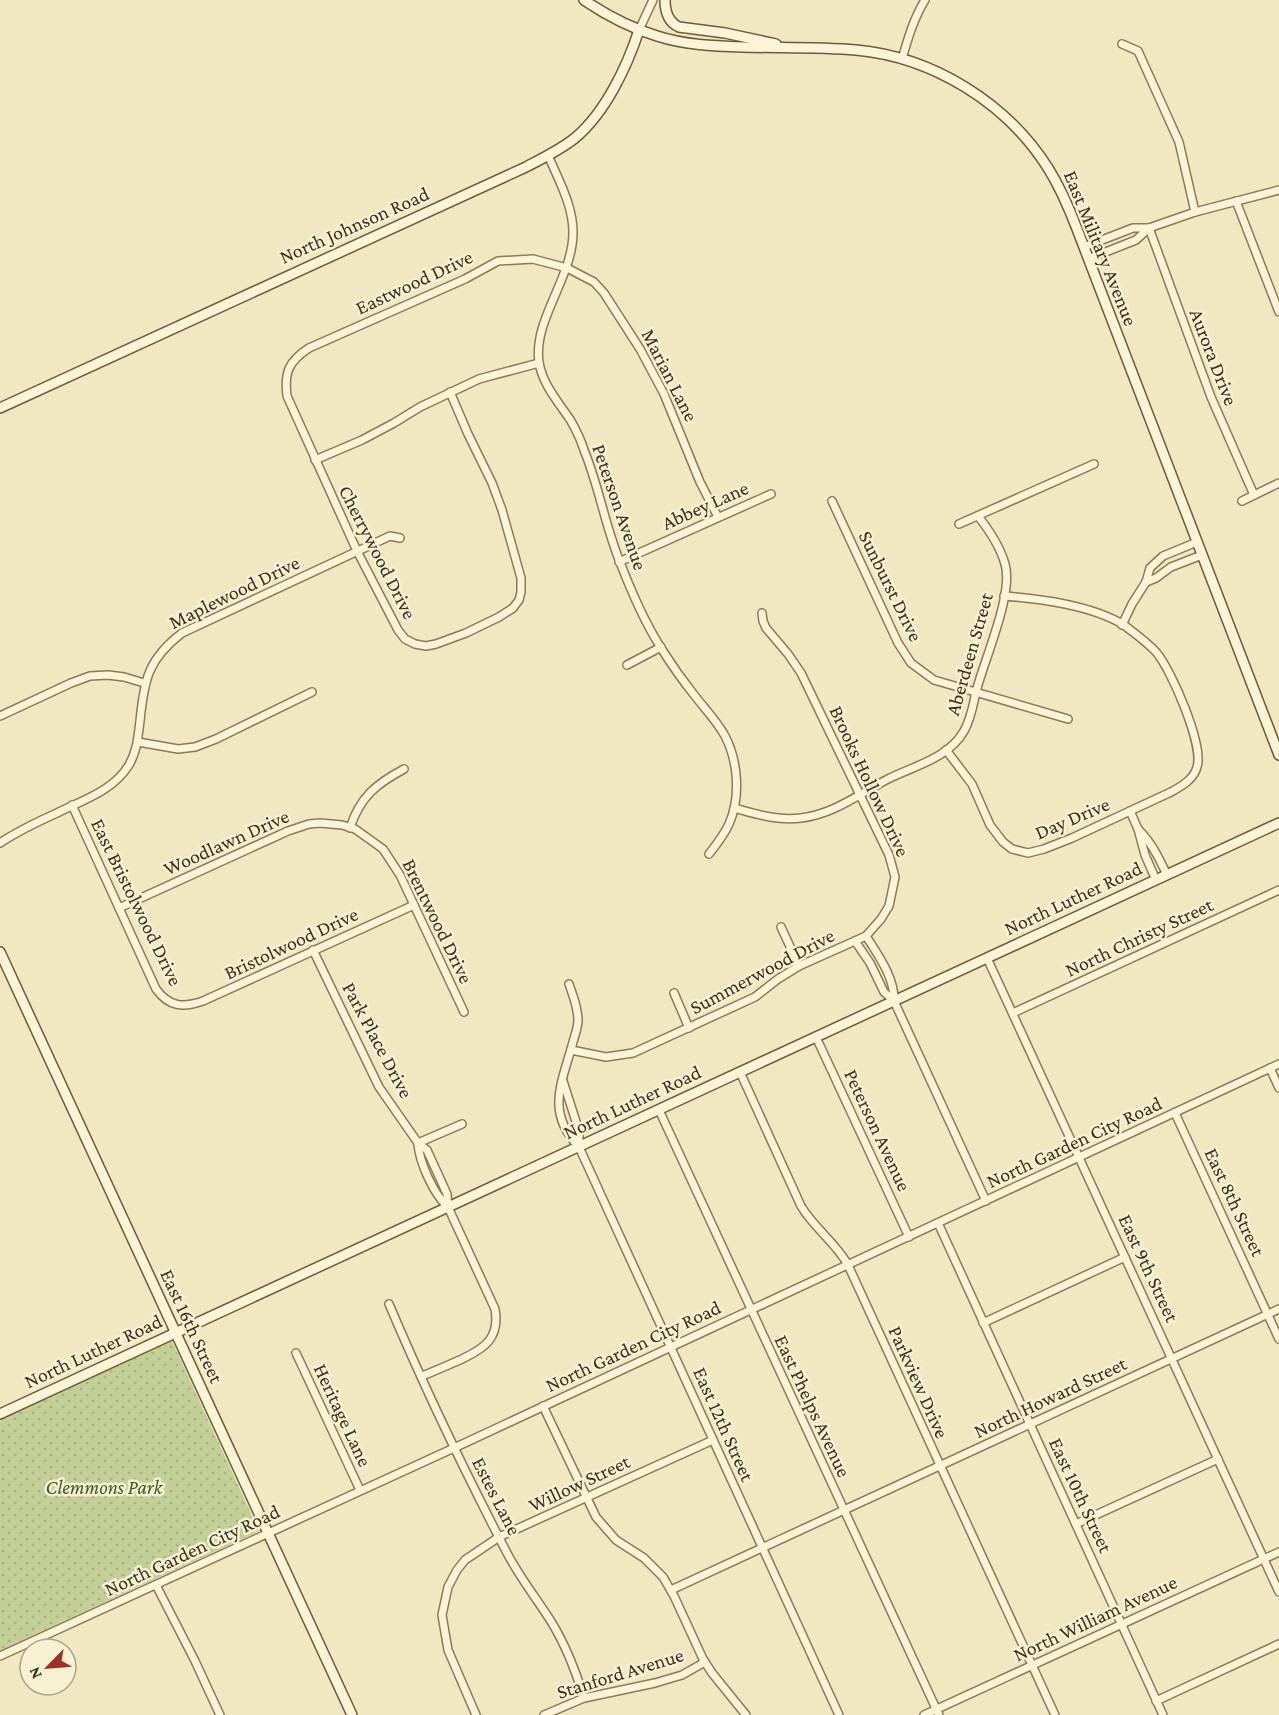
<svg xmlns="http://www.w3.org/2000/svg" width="1279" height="1715" font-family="'Crimson Pro',serif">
<defs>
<pattern id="park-dots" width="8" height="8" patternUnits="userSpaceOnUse" patternTransform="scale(1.5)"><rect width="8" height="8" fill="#c2cf96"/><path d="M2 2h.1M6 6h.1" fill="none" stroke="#a8b281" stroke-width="1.8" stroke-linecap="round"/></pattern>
</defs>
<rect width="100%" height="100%" fill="#f1e8c2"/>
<!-- park -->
<path fill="url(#park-dots)" d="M172 1341 259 1531 0 1650V1421Z"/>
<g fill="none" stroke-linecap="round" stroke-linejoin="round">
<!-- street casing -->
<g stroke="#8c7958" stroke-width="10">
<g id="street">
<path d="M639 30 653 0"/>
<path d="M1122 44 1138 51 1179 142 1195 212"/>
<path d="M902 59C908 38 914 18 925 0"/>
<path d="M548 155C558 179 573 205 573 232 573 278 533 319 539 362 542 384 559 403 571 421 576 430 581 440 584 450 599 486 605 526 620 562 631 591 644 621 661 648 671 664 683 681 695 696 705 709 717 721 725 736 738 761 741 797 729 824 724 835 717 844 709 854"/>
<path d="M1236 201 1279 312"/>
<path d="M1149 228 1211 397 1254 495"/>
<path d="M1084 247 1133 228H1149L1195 212 1279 190"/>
<path d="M1088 259 1136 240 1149 228"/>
<path d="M450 392 468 434 492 483 502 510 521 578V592L519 600 513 608 499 617 466 633 436 644 426 646 415 644 405 639 398 630 357 551 287 396C284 372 289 361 309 348L465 279 498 261 533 259 567 268 594 282 604 293 640 349 664 394 700 482 718 517"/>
<path d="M315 460 362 440 394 423 420 407 479 379 539 363"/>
<path d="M832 501 898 643 911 663 934 680 1068 719"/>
<path d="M1242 501 1279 483"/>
<path d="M959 524 1094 464"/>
<path d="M619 562 771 494"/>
<path d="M1146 582 1156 578 1171 567 1202 555"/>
<path d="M1122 625 1132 604 1146 582 1150 568 1163 556 1197 542"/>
<path d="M627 665 661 647"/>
<path d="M0 716 71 683 90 676 108 675 124 677 144 683"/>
<path d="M138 742 178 749 195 747 216 739 312 692"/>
<path d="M946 750 972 784 990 825 1003 842 1012 849 1028 853 1044 849 1072 838 1171 792C1182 786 1194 779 1197 767 1204 745 1171 669 1156 652 1147 642 1134 633 1124 625 1091 605 1041 599 1004 596"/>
<path d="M72 805 156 989C169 1007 183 1008 203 1001L414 905"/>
<path d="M734 808C756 814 777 821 801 818 834 814 859 794 888 779 914 766 949 758 964 731 971 719 973 705 976 692 984 660 1014 594 1005 564 1000 546 989 530 978 516"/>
<path d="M1130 811 1138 829 1145 855 1156 880"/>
<path d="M350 828C360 797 376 784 404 769"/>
<path d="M1138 829C1152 843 1159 858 1167 875"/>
<path d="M0 843C18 831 37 822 57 813 83 800 113 791 129 765 137 751 138 737 140 721 144 680 148 659 182 633L390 536 400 538"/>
<path d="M119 908 288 831 309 824 320 823 342 825 355 829 383 849 400 875 464 1012"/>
<path d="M781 927 799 966"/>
<path d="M866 936C878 955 895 978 894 1001"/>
<path d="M855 941 870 963 884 992 894 1001 986 1201"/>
<path d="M313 950 379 1087 418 1143 427 1150 447 1194 448 1207 453 1218 495 1309C500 1338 485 1348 462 1359 448 1365 435 1371 422 1376"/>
<path d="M987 958 1279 1592"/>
<path d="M569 984C573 996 578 1007 578 1020 578 1027 575 1035 573 1042 562 1083 545 1112 579 1147L839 1715"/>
<path d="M674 993 689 1028"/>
<path d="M1013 1013 1279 890"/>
<path d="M816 1037 909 1237"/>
<path d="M571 1050 606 1057 633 1053 755 997 778 979 799 966 866 936 881 919 889 906 895 877 889 855 801 673 788 654 766 628 763 621 762 613"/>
<path d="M1270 1068 1279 1088"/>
<path d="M740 1072 801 1206C814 1228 836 1243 848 1265L1055 1715"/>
<path d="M563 1081 579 1131V1147"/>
<path d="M659 1110 939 1715"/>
<path d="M1175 1113 1279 1339"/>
<path d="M418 1143C419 1162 434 1195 448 1207"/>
<path d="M418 1143 462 1124"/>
<path d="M938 1223 1163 1715"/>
<path d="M389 1304C425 1389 465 1472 507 1553 520 1578 537 1599 552 1623 566 1646 576 1672 584 1698"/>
<path d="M983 1323 1125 1257"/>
<path d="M296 1353 360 1490"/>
<path d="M543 1406 596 1517 616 1540 644 1558 663 1577 674 1596 703 1659 712 1673 746 1715"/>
<path d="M1076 1524 1218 1459"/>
<path d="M156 1585 195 1661 220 1715"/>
<path d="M671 1590 1279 1309"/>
<path d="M0 1656 454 1448 1279 1064"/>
<path d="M1156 1701 1279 1644"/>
<path d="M476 1715 448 1650 442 1615 448 1587 457 1570 465 1560 499 1537 713 1440"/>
<path d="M544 1715 584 1698 655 1683 682 1675 705 1662"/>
<path d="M924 1715 1279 1552"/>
</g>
</g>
<!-- secondary casing -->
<g stroke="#6e5a3b" stroke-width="12">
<g id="secondary">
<path d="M584 0C606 15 631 28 657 36 685 45 714 46 743 47 781 48 819 47 856 50 933 57 1007 103 1048 168 1060 187 1069 208 1077 229L1279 755"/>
<path d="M665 0C665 12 668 22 679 27L725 33 776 44"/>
<path d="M0 408 526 167C543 158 560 150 575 138 605 113 627 67 639 30"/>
<path d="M0 952 352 1715"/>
<path d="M0 1414 1279 823"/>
</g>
</g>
<!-- street -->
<use href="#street" stroke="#fbf4d6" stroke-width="7"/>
<!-- secondary -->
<use href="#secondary" stroke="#fbf4d6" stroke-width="9"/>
</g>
<g text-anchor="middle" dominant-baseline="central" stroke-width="5" stroke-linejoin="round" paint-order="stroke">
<!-- street labels -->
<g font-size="20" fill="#3b2f1d" stroke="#f7f1d3">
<text transform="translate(354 225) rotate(-24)">North Johnson Road</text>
<text transform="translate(1101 248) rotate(68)">East Military Avenue</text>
<text transform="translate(414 282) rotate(-25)">Eastwood Drive</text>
<text transform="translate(1214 357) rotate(69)">Aurora Drive</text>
<text transform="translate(670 375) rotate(63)">Marian Lane</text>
<text transform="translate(705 505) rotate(-24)">Abbey Lane</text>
<text transform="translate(620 507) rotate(71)">Peterson Avenue</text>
<text transform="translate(378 552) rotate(63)">Cherrywood Drive</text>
<text transform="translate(891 586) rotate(64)">Sunburst Drive</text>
<text transform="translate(234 592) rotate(-26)">Maplewood Drive</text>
<text transform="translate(969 654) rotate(-74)">Aberdeen Street</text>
<text transform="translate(870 781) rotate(65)">Brooks Hollow Drive</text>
<text transform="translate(1072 818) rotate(-23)">Day Drive</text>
<text transform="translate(226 842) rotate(-24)">Woodlawn Drive</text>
<text transform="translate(1073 898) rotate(-25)">North Luther Road</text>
<text transform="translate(137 902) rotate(64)">East Bristolwood Drive</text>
<text transform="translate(438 921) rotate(64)">Brentwood Drive</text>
<text transform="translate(1139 937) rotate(-25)">North Christy Street</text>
<text transform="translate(291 943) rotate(-25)">Bristolwood Drive</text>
<text transform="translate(762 971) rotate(-28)">Summerwood Drive</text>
<text transform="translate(378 1040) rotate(62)">Park Place Drive</text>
<text transform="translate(632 1102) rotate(-25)">North Luther Road</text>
<text transform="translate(878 1130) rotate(65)">Peterson Avenue</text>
<text transform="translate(1074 1142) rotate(-25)">North Garden City Road</text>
<text transform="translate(1235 1202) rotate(65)">East 8th Street</text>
<text transform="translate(1149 1268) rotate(65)">East 9th Street</text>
<text transform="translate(192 1326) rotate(65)">East 16th Street</text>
<text transform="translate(633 1346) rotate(-25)">North Garden City Road</text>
<text transform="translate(93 1351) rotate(-25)">North Luther Road</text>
<text transform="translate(919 1382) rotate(66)">Parkview Drive</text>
<text transform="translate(1050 1397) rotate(-25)">North Howard Street</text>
<text transform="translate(813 1406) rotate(65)">East Phelps Avenue</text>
<text transform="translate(343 1415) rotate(65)">Heritage Lane</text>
<text transform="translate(724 1424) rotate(66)">East 12th Street</text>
<text transform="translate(579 1483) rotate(-25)">Willow Street</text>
<text transform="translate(1081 1495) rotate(65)">East 10th Street</text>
<text transform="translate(497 1496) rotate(63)">Estes Lane</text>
<text transform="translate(192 1550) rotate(-25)">North Garden City Road</text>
<text transform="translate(1095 1618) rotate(-25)">North William Avenue</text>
<text transform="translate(620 1673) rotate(-17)">Stanford Avenue</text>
</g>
<!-- park labels -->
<g font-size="20" font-style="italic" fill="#455823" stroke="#f7f1d3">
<text x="104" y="1487">Clemmons Park</text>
</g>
</g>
<!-- north arrow -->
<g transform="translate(48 1667) rotate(245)"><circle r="28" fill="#f7f1d3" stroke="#aca38a" stroke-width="1.5"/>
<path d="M0-4.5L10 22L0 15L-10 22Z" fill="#9e3125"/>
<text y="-9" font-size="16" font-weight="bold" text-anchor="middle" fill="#3b2f1d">N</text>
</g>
</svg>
